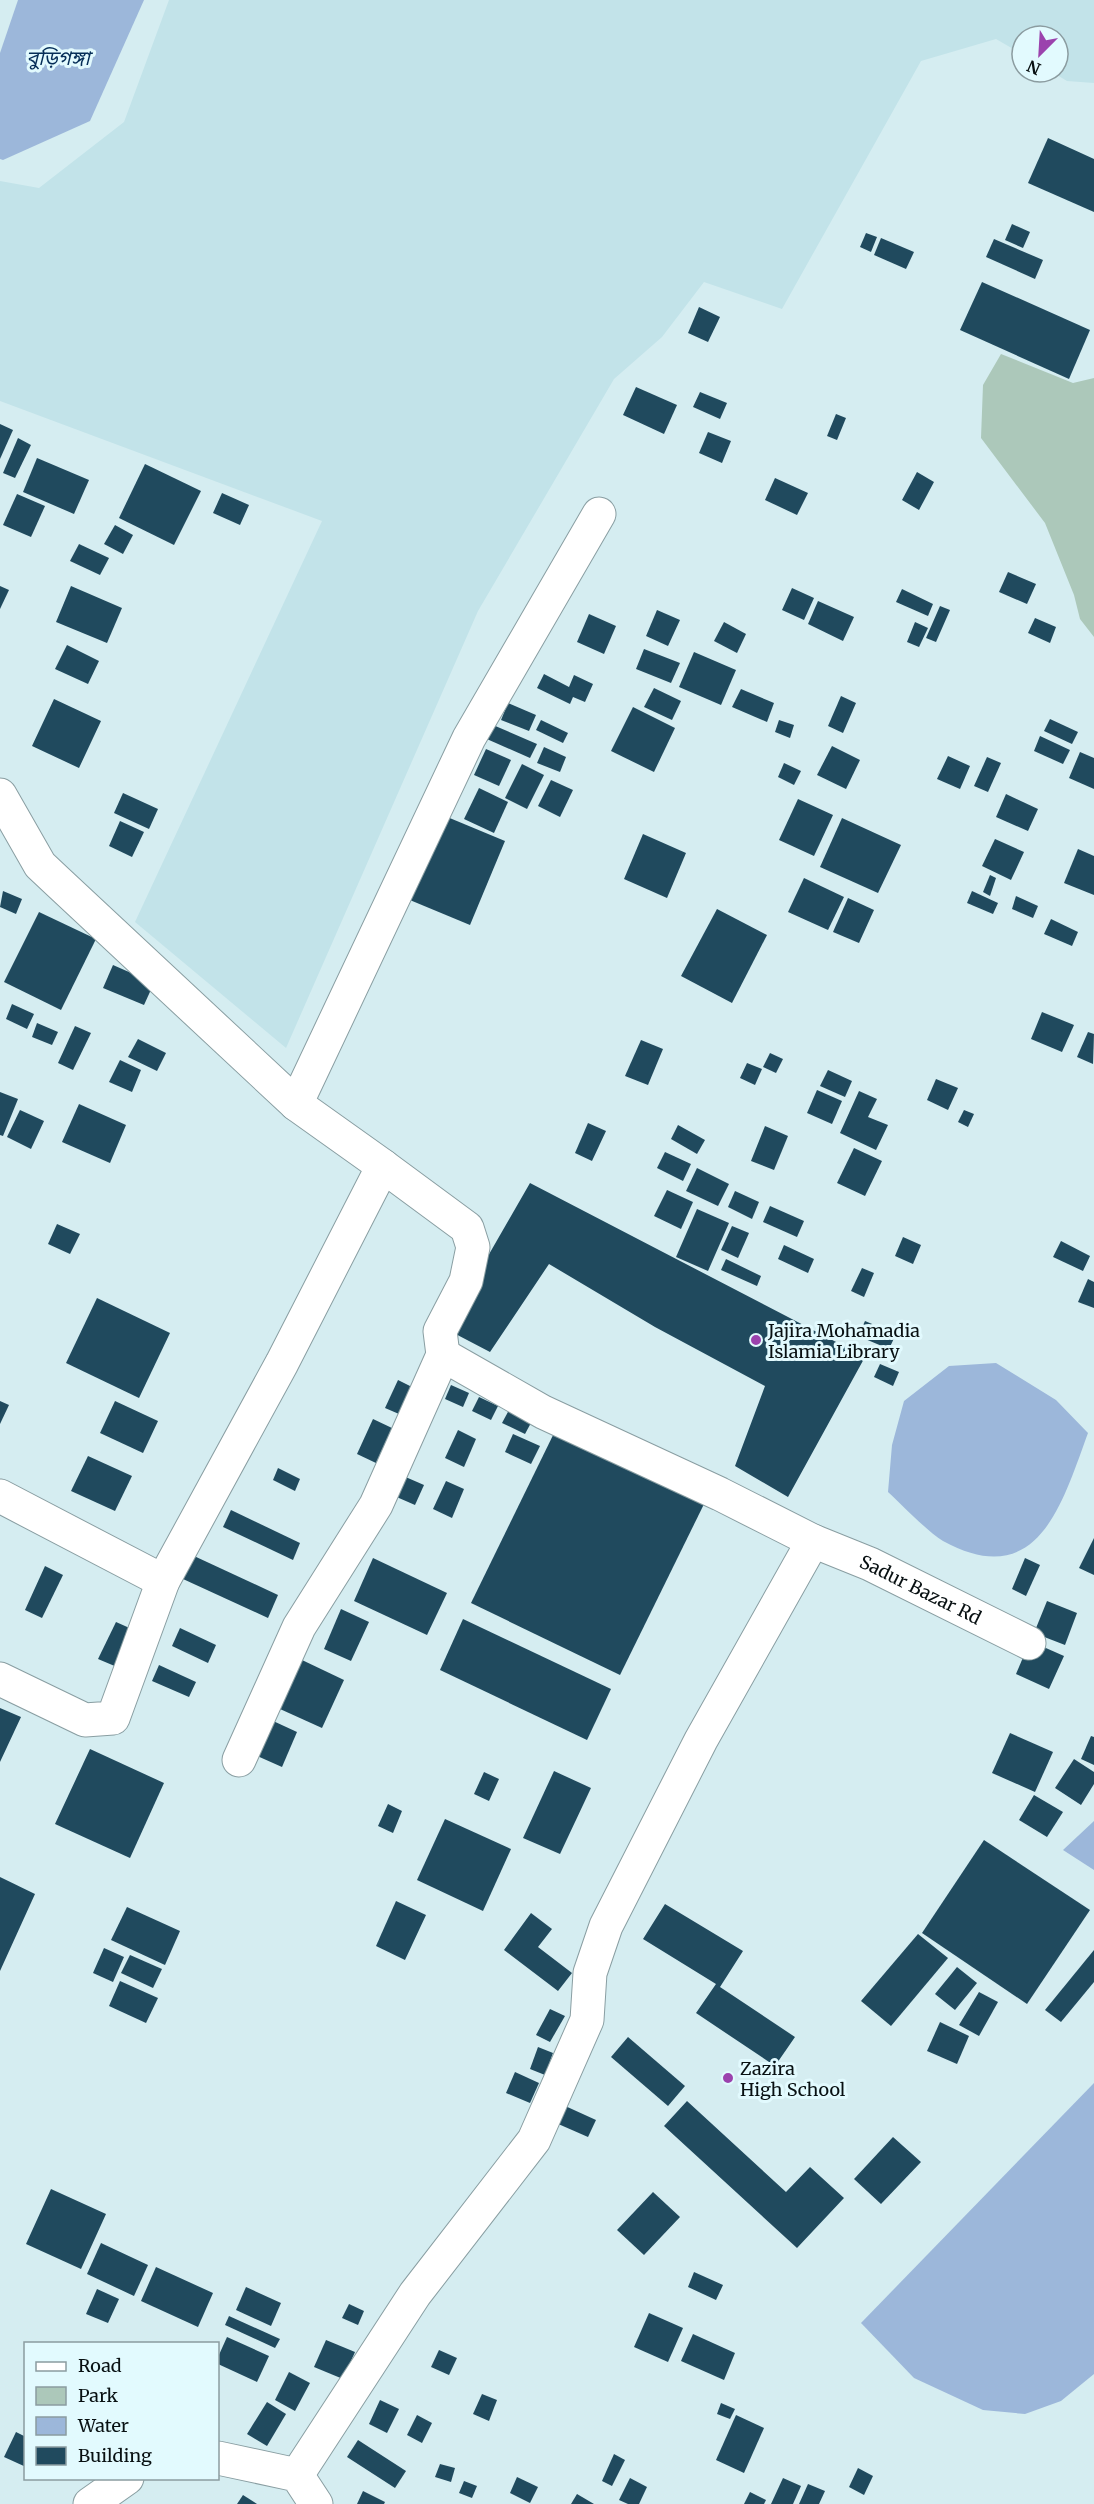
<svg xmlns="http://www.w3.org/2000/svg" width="1094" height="2504" font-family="Merriweather,'Noto Sans Bengali',serif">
<rect width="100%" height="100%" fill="#d5edf1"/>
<!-- built -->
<path fill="#c2e3e9" d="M169 0H1094V83L1067 81 1052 72H1058V36H1022V54L996 39 921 61 782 309 704 282 662 337 614 379 478 611 286 1048 135 922 322 521 0 401V181L39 188 124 122Z"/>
<!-- green -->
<path fill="#acc8ba" d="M1001 354 1073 383 1094 378V637L1080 619 1074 595 1045 523 981 438 983 385Z"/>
<!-- water -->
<g fill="#9cb7da">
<path d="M18 0H144L90 121 3 160 0 159V53Z"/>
<path d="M996 1363 1056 1400 1088 1433C1062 1504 1038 1593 943 1541 927 1531 903 1506 888 1492L892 1445 904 1401 949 1366Z"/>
<path d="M1094 1821V1870L1063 1850Z"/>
<path d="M1094 2083V2374L1061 2401 1025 2414 983 2410 914 2378 861 2323Z"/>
</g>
<!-- building -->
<g fill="#204a5e">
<path d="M1048 138 1094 159V212L1028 183Z"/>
<path d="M1012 224 1030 232 1023 248 1005 240Z"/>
<path d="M866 233 877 237 871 252 860 247Z"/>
<path d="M881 238 914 252 906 269 874 255Z"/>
<path d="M994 239 1043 260 1035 279 986 257Z"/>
<path d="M982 282 1090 330 1069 379 960 330Z"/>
<path d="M699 307 720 317 708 342 688 333Z"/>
<path d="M636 387 677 405 664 434 623 415Z"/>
<path d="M700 392 727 403 720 419 693 407Z"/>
<path d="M836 414 846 418 837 440 827 436Z"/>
<path d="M0 424 13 430 0 459Z"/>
<path d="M708 432 731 441 722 463 699 453Z"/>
<path d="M18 438 31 445 15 478 3 473Z"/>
<path d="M37 458 89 480 74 514 23 492Z"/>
<path d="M145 464 201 491 174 545 119 518Z"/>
<path d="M917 472 934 482 919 510 902 500Z"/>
<path d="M775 478 808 493 797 515 765 500Z"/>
<path d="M222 493 249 505 240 525 213 513Z"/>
<path d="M17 494 45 506 31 537 3 525Z"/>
<path d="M115 525 133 535 123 554 104 544Z"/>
<path d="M79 544 109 558 100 575 70 561Z"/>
<path d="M1008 572 1036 584 1027 604 999 592Z"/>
<path d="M0 586 9 590 0 609Z"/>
<path d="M71 586 122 608 107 643 56 622Z"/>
<path d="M792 588 814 598 804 620 782 610Z"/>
<path d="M902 589 933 604 928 616 896 602Z"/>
<path d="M818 601 854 617 843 641 808 624Z"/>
<path d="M940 606 950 610 936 642 926 638Z"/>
<path d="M657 610 680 620 668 646 646 636Z"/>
<path d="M589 614 616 626 604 654 577 642Z"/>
<path d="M1035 618 1056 627 1050 643 1028 633Z"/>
<path d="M724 622 746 634 737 653 714 641Z"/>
<path d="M915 622 928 628 919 647 907 642Z"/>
<path d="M67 645 99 661 88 684 55 669Z"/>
<path d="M644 649 680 663 671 683 636 669Z"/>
<path d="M694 652 736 670 721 705 679 687Z"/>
<path d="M544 674 569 687 574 675 593 684 585 702 573 697 570 704 537 688Z"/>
<path d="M654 688 681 701 672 720 644 707Z"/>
<path d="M741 689 774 703 767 722 732 707Z"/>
<path d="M841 696 856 703 843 733 828 726Z"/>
<path d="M54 699 101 721 79 768 32 746Z"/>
<path d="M508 703 536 715 529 731 501 720Z"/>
<path d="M633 707 675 728 654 772 611 751Z"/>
<path d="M1050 719 1078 732 1072 744 1044 731Z"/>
<path d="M541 720 568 733 563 743 536 730Z"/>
<path d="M779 720 794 725 790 738 775 732Z"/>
<path d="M486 722 537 744 530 758 480 736Z"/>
<path d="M1040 736 1070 750 1063 764 1034 751Z"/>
<path d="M832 746 860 760 846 789 817 775Z"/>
<path d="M544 747 566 757 560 772 537 763Z"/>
<path d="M486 749 511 760 499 786 474 775Z"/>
<path d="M1080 752 1094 758V789L1069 778Z"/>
<path d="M948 756 970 766 960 789 937 779Z"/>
<path d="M987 757 1001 763 988 792 974 786Z"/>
<path d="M784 763 801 771 794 785 778 777Z"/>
<path d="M522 764 544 775 527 809 505 798Z"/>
<path d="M551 780 573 790 560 817 538 806Z"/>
<path d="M479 788 508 802 494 833 464 819Z"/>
<path d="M123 793 158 809 149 829 114 813Z"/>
<path d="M1006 794 1038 809 1028 831 996 817Z"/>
<path d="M798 799 833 815 814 856 779 840Z"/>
<path d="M440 814 505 841 470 925 405 898Z"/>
<path d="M842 818 901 845 878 893 820 867Z"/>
<path d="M120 821 144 832 132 857 109 846Z"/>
<path d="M643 834 686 853 667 898 624 879Z"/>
<path d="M995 839 1024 852 1011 880 982 866Z"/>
<path d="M1078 849 1094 856V895L1064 883Z"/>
<path d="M990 875 996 878 990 896 983 892Z"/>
<path d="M804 878 844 897 828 930 788 912Z"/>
<path d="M3 891 22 899 16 914 0 907Z"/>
<path d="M972 891 998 903 993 914 967 903Z"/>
<path d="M1016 896 1038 906 1033 918 1012 909Z"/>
<path d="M848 898 874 910 859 943 833 932Z"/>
<path d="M717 909 767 935 732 1003 681 976Z"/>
<path d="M39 912 96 939 61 1010 4 982Z"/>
<path d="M1051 919 1078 932 1072 946 1044 934Z"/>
<path d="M113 965 154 983 144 1005 103 988Z"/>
<path d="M12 1004 34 1014 27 1029 6 1019Z"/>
<path d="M1042 1012 1074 1025 1062 1052 1031 1039Z"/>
<path d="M37 1023 58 1032 52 1045 32 1037Z"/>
<path d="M75 1026 91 1033 73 1070 58 1063Z"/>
<path d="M1088 1032 1094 1034 1093 1064 1077 1057Z"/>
<path d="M138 1039 166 1053 157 1071 128 1057Z"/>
<path d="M641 1040 663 1049 648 1085 625 1076Z"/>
<path d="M770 1053 783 1059 776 1073 763 1067Z"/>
<path d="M120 1060 141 1070 132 1092 109 1082Z"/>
<path d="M747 1063 762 1069 755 1085 740 1078Z"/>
<path d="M828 1070 852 1081 845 1097 820 1086Z"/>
<path d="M936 1079 958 1088 948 1110 927 1100Z"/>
<path d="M817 1090 842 1101 832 1124 807 1113Z"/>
<path d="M859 1091 877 1099 868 1117 888 1125 876 1150 840 1133Z"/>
<path d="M0 1092 18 1099 3 1136 0 1135Z"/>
<path d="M79 1104 126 1125 110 1163 62 1142Z"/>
<path d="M20 1110 44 1121 31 1149 7 1137Z"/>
<path d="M964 1110 974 1114 968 1127 958 1122Z"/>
<path d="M588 1123 606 1131 592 1161 575 1153Z"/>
<path d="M678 1125 705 1140 697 1154 671 1139Z"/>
<path d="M765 1126 788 1136 774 1170 751 1161Z"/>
<path d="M854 1148 882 1161 865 1196 837 1183Z"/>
<path d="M665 1152 691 1164 683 1181 657 1168Z"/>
<path d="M697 1168 729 1184 718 1206 686 1191Z"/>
<path d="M530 1183 865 1357 788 1497 735 1466 765 1386 655 1327 549 1264 490 1352 446 1329Z"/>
<path d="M667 1190 693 1202 681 1229 654 1216Z"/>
<path d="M735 1191 759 1202 752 1219 728 1207Z"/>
<path d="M770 1206 804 1221 797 1237 763 1222Z"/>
<path d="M697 1209 729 1223 708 1271 676 1257Z"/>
<path d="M57 1224 80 1234 70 1254 48 1244Z"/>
<path d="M732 1226 749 1233 738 1258 721 1250Z"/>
<path d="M903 1237 921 1245 913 1264 895 1256Z"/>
<path d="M1061 1241 1090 1256 1083 1271 1053 1257Z"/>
<path d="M784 1245 814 1259 808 1273 778 1259Z"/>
<path d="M726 1259 761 1276 757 1286 721 1270Z"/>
<path d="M862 1268 874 1273 864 1297 851 1291Z"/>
<path d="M1088 1279 1094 1282V1308L1078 1302Z"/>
<path d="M97 1298 170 1333 139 1398 66 1363Z"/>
<path d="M865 1321 896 1334 889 1349 858 1336Z"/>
<path d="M880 1364 899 1372 893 1386 874 1377Z"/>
<path d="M398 1380 412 1387 399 1414 385 1408Z"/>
<path d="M451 1385 469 1393 463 1407 445 1399Z"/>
<path d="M479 1397 498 1406 491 1420 472 1411Z"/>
<path d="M0 1401 9 1405 0 1424Z"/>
<path d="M115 1401 158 1421 143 1453 100 1433Z"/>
<path d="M509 1410 532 1421 525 1434 502 1423Z"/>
<path d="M373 1419 392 1428 376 1463 357 1454Z"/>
<path d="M558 1425 707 1498 620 1675 471 1603Z"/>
<path d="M458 1430 476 1439 464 1467 445 1458Z"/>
<path d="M513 1434 540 1446 531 1464 505 1452Z"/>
<path d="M88 1456 132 1476 115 1511 71 1491Z"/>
<path d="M278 1468 300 1479 295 1491 273 1480Z"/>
<path d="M401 1475 424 1485 415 1505 392 1495Z"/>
<path d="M446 1481 464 1489 452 1518 433 1509Z"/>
<path d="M231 1510 300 1543 293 1560 223 1527Z"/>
<path d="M1094 1538V1575L1079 1568Z"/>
<path d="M194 1556 278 1595 268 1618 183 1579Z"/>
<path d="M373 1558 447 1593 427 1635 354 1601Z"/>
<path d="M1025 1558 1040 1565 1026 1596 1012 1589Z"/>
<path d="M45 1566 63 1575 42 1618 25 1610Z"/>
<path d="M1047 1601 1077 1613 1065 1645 1034 1633Z"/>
<path d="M341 1609 369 1622 351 1661 324 1649Z"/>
<path d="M463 1619 611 1689 587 1740 440 1670Z"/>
<path d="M116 1622 134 1630 117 1667 98 1659Z"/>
<path d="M180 1628 216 1645 208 1663 172 1646Z"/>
<path d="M1030 1641 1064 1656 1049 1689 1016 1674Z"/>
<path d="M302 1660 344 1680 322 1728 280 1709Z"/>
<path d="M159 1665 196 1682 189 1697 152 1681Z"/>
<path d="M0 1708 21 1717 0 1762Z"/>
<path d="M271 1720 297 1732 282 1767 255 1755Z"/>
<path d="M1010 1733 1053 1752 1035 1792 992 1773Z"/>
<path d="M1091 1736 1094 1737V1765L1081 1759Z"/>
<path d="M90 1749 164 1783 130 1858 55 1824Z"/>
<path d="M1074 1759 1094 1772V1784L1081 1805 1055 1788Z"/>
<path d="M554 1771 591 1788 560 1854 523 1838Z"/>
<path d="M484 1772 499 1779 489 1801 474 1794Z"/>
<path d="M1034 1795 1063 1812 1047 1837 1019 1820Z"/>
<path d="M388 1804 402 1811 393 1833 378 1826Z"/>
<path d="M445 1819 511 1849 483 1911 417 1880Z"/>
<path d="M984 1840 1090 1910 1027 2004 922 1933Z"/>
<path d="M0 1877 35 1894 0 1971Z"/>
<path d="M396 1901 426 1915 405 1960 376 1946Z"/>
<path d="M665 1904 743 1951 720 1987 795 2037 775 2066 696 2013 716 1984 643 1939Z"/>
<path d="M127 1907 180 1931 165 1965 111 1940Z"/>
<path d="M531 1913 552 1929 538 1947 572 1973 558 1991 504 1950Z"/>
<path d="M918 1934 948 1958 891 2026 861 2001Z"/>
<path d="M104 1948 124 1957 113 1982 93 1973Z"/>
<path d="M1094 1950V1982L1061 2022 1045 2010Z"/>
<path d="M130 1955 162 1969 153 1988 121 1973Z"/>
<path d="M957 1967 977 1983 955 2010 935 1994Z"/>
<path d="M120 1981 158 1998 146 2023 109 2006Z"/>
<path d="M979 1992 998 2002 979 2036 959 2025Z"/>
<path d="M550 2009 565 2016 550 2042 536 2035Z"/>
<path d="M940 2022 969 2036 957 2064 927 2051Z"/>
<path d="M628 2037 685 2086 668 2106 611 2057Z"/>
<path d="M538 2047 553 2053 545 2075 530 2069Z"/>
<path d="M515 2072 539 2083 530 2103 506 2093Z"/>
<path d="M687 2101 786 2192 810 2167 844 2198 797 2248 664 2126Z"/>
<path d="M563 2105 596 2120 588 2137 556 2123Z"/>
<path d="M893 2137 921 2162 881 2204 854 2179Z"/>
<path d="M51 2189 106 2214 81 2269 26 2244Z"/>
<path d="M653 2192 680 2217 644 2255 617 2230Z"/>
<path d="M101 2243 148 2265 134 2296 87 2274Z"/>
<path d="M156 2267 213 2293 198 2327 141 2301Z"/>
<path d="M694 2272 723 2285 716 2300 688 2287Z"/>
<path d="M246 2287 281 2303 271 2326 236 2310Z"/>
<path d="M97 2289 119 2299 108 2323 86 2314Z"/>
<path d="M349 2304 364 2311 358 2325 342 2318Z"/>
<path d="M649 2313 683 2328 668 2362 634 2347Z"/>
<path d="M229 2316 280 2339 275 2348 225 2325Z"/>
<path d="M693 2334 735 2353 724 2380 681 2361Z"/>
<path d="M227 2337 269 2356 257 2382 218 2364V2357Z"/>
<path d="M326 2340 355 2352 343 2379 314 2367Z"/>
<path d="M439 2350 457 2358 449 2375 431 2367Z"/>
<path d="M289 2372 310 2383 295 2411 275 2400Z"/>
<path d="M482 2394 497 2400 489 2421 473 2414Z"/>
<path d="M380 2400 399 2409 387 2433 369 2424Z"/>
<path d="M267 2402 286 2414 267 2446 247 2434Z"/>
<path d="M721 2403 735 2409 730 2419 717 2414Z"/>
<path d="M417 2415 432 2423 422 2443 407 2435Z"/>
<path d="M736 2415 764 2428 744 2473 716 2460Z"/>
<path d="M16 2432 26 2437V2467L4 2457Z"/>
<path d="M358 2440 406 2471 395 2488 347 2457Z"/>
<path d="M614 2454 625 2460 612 2486 602 2481Z"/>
<path d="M440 2464 455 2468 451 2482 435 2477Z"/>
<path d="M858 2468 873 2476 864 2495 849 2487Z"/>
<path d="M517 2477 538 2487 530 2503 510 2493Z"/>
<path d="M630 2478 647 2487 639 2504H628L619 2500Z"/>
<path d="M783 2478 801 2486 793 2504H771Z"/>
<path d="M464 2481 477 2486 472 2498 459 2493Z"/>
<path d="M808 2484 825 2491 819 2504H799Z"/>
<path d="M363 2491 385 2502 384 2504H357Z"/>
<path d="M750 2492 766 2500 764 2504H744Z"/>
<path d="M577 2494 594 2504H571Z"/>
<path d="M243 2495 257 2504H237Z"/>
</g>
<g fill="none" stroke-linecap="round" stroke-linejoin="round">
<!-- minor casing -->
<g stroke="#899ea2" stroke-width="35">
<g id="minor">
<path d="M0 795 40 865 57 881 296 1104 383 1166 282 1363 163 1581 113 1718 85 1720 0 1679"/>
<path d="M296 1104 469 738 599 514"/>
<path d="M0 1496 163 1581"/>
<path id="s1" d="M813 1541 870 1564 1029 1643"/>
<path d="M239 1760 299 1627 376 1505 443 1355 440 1331 466 1281 473 1247 467 1228 383 1166"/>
<path d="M218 2458 297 2475 316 2504"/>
<path d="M297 2475 415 2294 534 2140 587 2020 590 1973 606 1926 701 1740 813 1541 720 1494 543 1412 443 1355"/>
<path d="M90 2504 127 2478"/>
</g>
</g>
<!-- minor -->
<use href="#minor" stroke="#fff" stroke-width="33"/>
</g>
<!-- markers -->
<g fill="#9b42ad" stroke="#e2fafe" stroke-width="2">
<circle cx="756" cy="1340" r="6"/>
<circle cx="728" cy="2078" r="6"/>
</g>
<g text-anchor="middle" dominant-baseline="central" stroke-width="6" stroke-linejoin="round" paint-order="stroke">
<!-- poi labels -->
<g font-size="18" fill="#081012" stroke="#e2fafe" text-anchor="start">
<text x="768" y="1330">Jajira Mohamadia<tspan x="768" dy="21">Islamia Library</tspan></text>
<text x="740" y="2068">Zazira<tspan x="740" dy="21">High School</tspan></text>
</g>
<!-- street labels -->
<g font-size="18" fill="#081012" stroke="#e2fafe">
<text stroke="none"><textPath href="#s1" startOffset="118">Sadur Bazar Rd</textPath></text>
</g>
<!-- water labels -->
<g font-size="20" font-style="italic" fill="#042d57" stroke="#e2fafe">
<text x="58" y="57">বুড়িগঙ্গা</text>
</g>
</g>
<!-- legend -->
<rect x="24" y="2342" width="195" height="138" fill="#e2fafe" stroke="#8b9ca0" stroke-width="1.5"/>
<rect x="36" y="2362" width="30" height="9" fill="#ffffff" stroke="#8b9ca0" stroke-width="1.5"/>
<text x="78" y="2372" font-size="18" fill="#081012">Road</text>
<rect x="36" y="2387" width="30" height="18" fill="#acc8ba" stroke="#8b9ca0" stroke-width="1.5"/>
<text x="78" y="2402" font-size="18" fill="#081012">Park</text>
<rect x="36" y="2417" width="30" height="18" fill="#9cb7da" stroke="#8b9ca0" stroke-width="1.5"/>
<text x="78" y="2432" font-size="18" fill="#081012">Water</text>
<rect x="36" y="2447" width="30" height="18" fill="#204a5e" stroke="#8b9ca0" stroke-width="1.5"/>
<text x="78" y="2462" font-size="18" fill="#081012">Building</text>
<!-- north arrow -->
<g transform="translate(1040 54) rotate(204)"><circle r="28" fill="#e2fafe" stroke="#8b9ca0" stroke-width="1.5"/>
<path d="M0-4.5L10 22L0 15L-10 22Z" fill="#9b42ad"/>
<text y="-9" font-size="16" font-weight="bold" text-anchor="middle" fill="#081012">N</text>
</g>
</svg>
